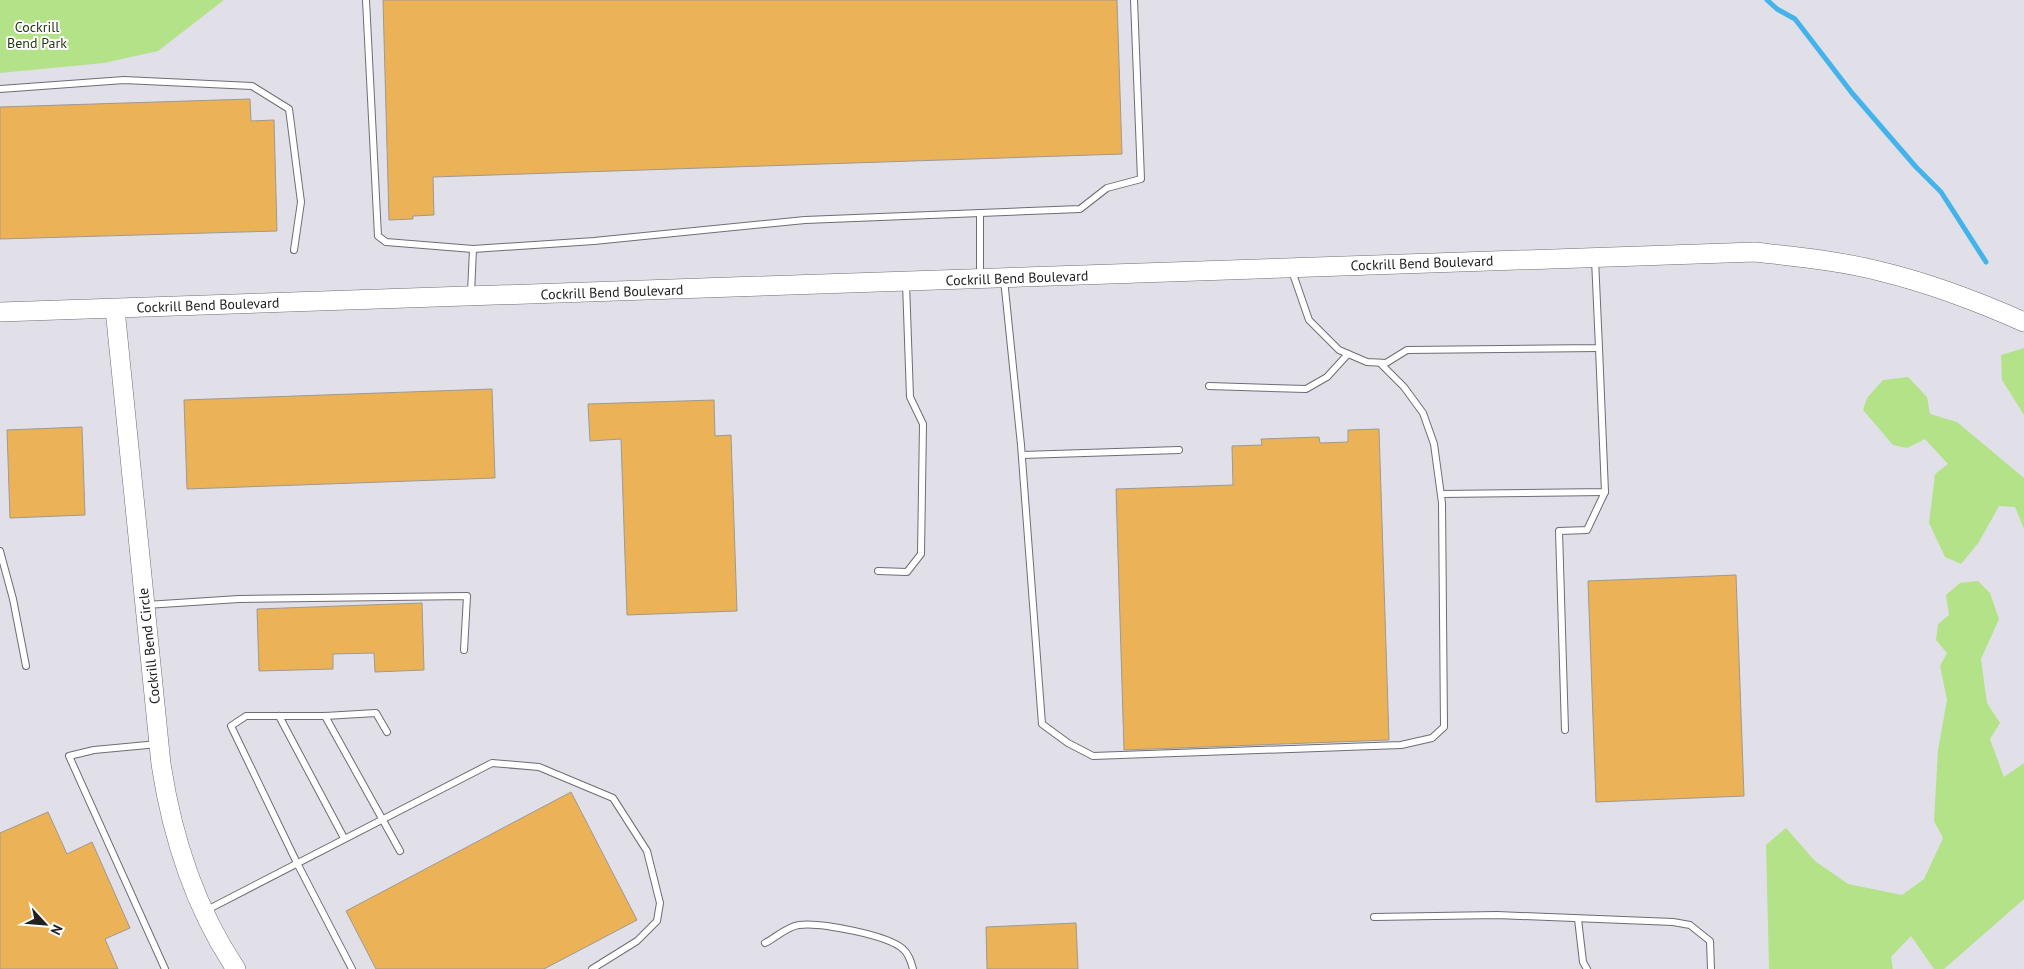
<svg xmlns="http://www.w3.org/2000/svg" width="2024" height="969" font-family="'PT Sans',sans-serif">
<rect width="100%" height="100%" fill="#e1e0e9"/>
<!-- green -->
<g fill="#b3e289">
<path d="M0 0H224L158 51 104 63 0 73Z"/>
<path d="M2024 348V415L2002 380 2001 355Z"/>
<path d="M1908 377 1927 397 1930 414 1957 422 2024 478V529L2015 507 1999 506 1979 542 1961 564 1945 557 1929 523 1935 474 1948 464 1925 439 1907 448 1893 445 1863 410 1867 398 1883 380Z"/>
<path d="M1978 581 1990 593 1999 619 1981 659 1987 703 2000 723 1990 739 2004 777 2024 763V899L1944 969H1934L1911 936 1891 957 1893 969H1769L1766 845 1786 828 1815 861 1848 884 1902 895 1924 879 1943 838 1934 821 1938 750 1947 700 1940 666 1947 653 1936 640 1938 624 1949 615 1946 595 1960 583Z"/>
</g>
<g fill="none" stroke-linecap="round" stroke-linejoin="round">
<!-- stream -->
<path stroke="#43b3ea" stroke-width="5" d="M1767 0 1777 9 1795 19 1852 93 1916 167 1941 192 1986 262"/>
</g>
<!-- building -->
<g fill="#ecb257" stroke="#9e9991">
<path d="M383 0H1117L1122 154 433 177 434 215 413 216V219L389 220Z"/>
<path d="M250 99 251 121 274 120 277 231 0 239V107Z"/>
<path d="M492 389 495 478 187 489 184 400Z"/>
<path d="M714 400 715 436 731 435 737 611 627 615 621 439 590 441 588 404Z"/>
<path d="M82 427 85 515 10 518 7 430Z"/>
<path d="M1379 429 1389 740 1124 750 1116 489 1233 485 1232 446 1262 445 1261 439 1319 437 1320 443 1348 442V430Z"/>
<path d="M1736 575 1744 796 1596 802 1588 581Z"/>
<path d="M422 603 424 670 375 672 374 653 333 654V669L259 671 257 609Z"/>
<path d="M571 792 637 920 544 969H376L346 911Z"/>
<path d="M48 812 67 854 92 842 130 928 105 939 118 969H0V833Z"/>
<path d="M1076 923 1078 969H987L986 927Z"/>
</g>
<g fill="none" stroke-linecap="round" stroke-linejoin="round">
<!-- lane casing -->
<g stroke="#6e6d75" stroke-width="8">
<g id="lane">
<path d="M366 0 378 236 386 242 473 249 594 241 805 220 1080 209 1107 188 1141 179 1134 0"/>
<path d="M0 89 124 80 252 86 289 109 301 202 294 250"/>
<path d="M1292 271 1309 320 1339 350 1367 362 1386 363 1407 350 1599 348 1595 259"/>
<path d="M980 277V213"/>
<path d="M1004 279 1021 445 1042 724 1068 743 1093 756 1401 745 1432 738 1444 727 1442 503 1434 444 1423 413 1404 387 1380 363"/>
<path d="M471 293 473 249"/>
<path d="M1209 386 1306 389 1327 377 1348 354"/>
<path d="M1022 455 1179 450"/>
<path d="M1441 494 1605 492 1599 348"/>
<path d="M0 551 13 599 26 666"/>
<path d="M878 571 907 572 921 554 923 424 910 397 906 283"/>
<path d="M146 605 239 599 467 596 464 650"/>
<path d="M279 716 344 838"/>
<path d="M325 716 400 851"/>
<path d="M1565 730 1559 531 1587 530 1605 492"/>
<path d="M158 744 94 750 69 756 165 969"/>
<path d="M205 911 492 763 539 767 613 798 647 851 660 903 657 921 637 941 592 969"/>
<path d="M1374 917 1497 915 1673 922 1690 925 1710 941 1711 969"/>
<path d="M1578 919 1583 962 1587 969"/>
<path d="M765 943C775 938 788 926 799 925 819 922 888 935 903 949 909 954 911 962 913 969"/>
<path d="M352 969 297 863 231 726 246 716H325L376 713 387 732"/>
</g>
</g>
<!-- secondary casing -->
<g stroke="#6e6d75" stroke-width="20">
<g id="secondary">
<path d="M115 309 161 764C172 836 195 908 236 969"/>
<path d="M0 312 1755 252C1798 257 1841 261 1883 272 1932 284 1979 302 2024 322"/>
</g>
</g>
<!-- lane -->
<use href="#lane" stroke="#fff" stroke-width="6"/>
<!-- secondary -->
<use href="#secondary" stroke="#fff" stroke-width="19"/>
</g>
<g text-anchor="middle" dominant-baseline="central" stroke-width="4" stroke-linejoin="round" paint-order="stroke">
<!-- park labels -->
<g font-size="14" fill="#273a15" stroke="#fff">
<text x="37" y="27">Cockrill<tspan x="37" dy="16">Bend Park</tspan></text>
</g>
<!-- street labels -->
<g font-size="14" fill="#212124" stroke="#fff">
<text transform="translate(1422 263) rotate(-2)">Cockrill Bend Boulevard</text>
<text transform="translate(1017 278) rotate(-2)">Cockrill Bend Boulevard</text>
<text transform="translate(612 292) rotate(-2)">Cockrill Bend Boulevard</text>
<text transform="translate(208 305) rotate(-2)">Cockrill Bend Boulevard</text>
<text transform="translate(149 646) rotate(-96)">Cockrill Bend Circle</text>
</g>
</g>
<!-- north arrow -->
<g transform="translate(45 924) rotate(116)" stroke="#ffffff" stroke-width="4" paint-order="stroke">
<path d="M0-4L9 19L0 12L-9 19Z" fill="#212124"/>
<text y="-8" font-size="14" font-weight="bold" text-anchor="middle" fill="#212124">N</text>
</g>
</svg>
